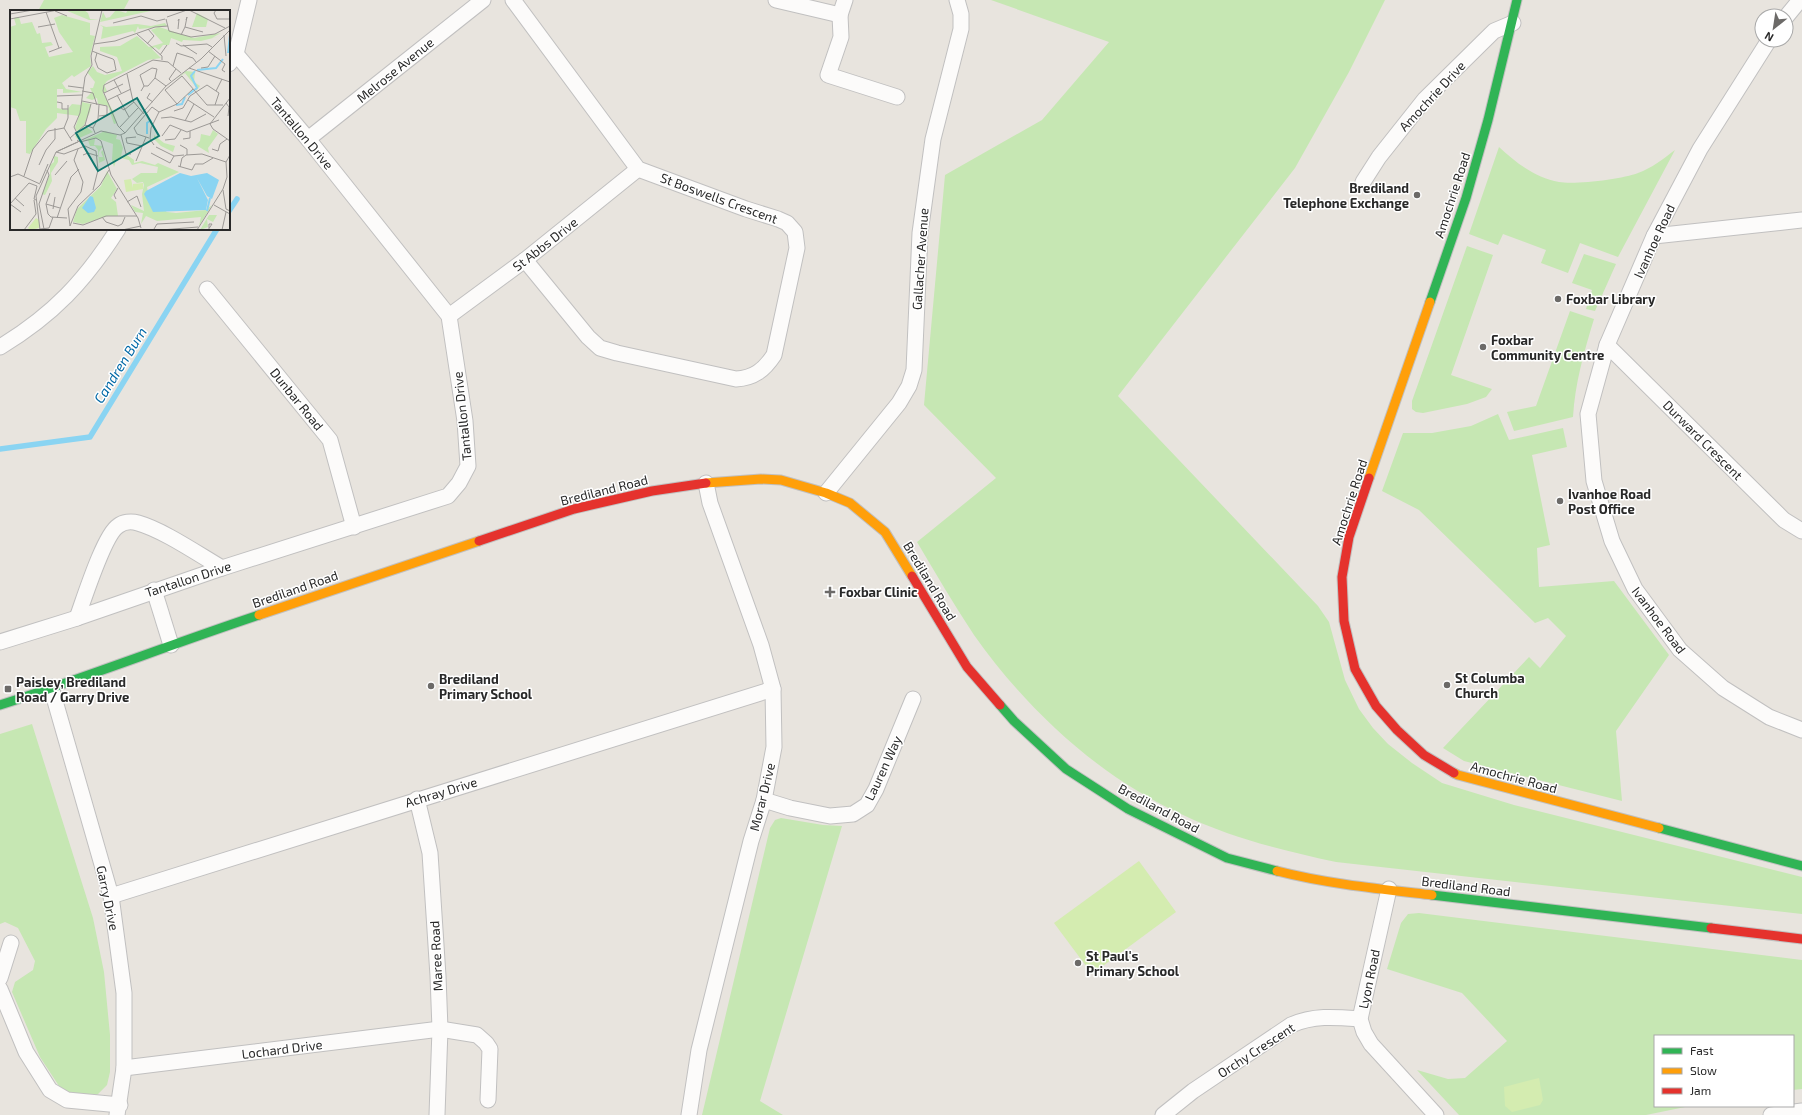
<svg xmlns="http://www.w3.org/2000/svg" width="1802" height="1115" font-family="'Exo 2',sans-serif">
<rect width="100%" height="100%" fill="#e8e4de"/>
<!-- green -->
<g fill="#c6e7b3">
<path d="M44 0H129L123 11H38Z"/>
<path d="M991 0H1385L1349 72 1295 168 1118 396 1318 606 1329 622 1345 680 1359 709 1373 728 1388 744 1412 763 1442 783 1514 805 1802 877V914L1336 862C1284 851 1232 838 1183 815 1099 777 1027 710 974 635 954 605 936 574 917 542L996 478 924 405 945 175 1042 120 1109 42Z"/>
<path d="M1499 147C1516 163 1536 178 1559 182 1575 185 1623 179 1638 173 1652 168 1663 159 1675 150L1618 257 1580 243 1568 273 1541 263 1546 250 1503 234 1498 245 1469 234Z"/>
<path d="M1467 246 1493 255 1451 375 1492 389 1486 397 1467 404 1423 413 1416 412 1412 409V401Z"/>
<path d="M1584 254 1616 264 1595 311 1586 309 1592 290 1572 283Z"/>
<path d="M1570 311 1594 319C1584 352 1575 383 1573 417L1514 431 1507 412 1536 406Z"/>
<path d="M1498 414 1509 440 1563 428 1567 447 1532 455 1550 545 1537 548 1539 587 1614 581 1669 655 1616 731 1622 801 1464 761 1443 748 1529 657 1540 668 1566 636 1548 618 1535 623 1419 510 1382 491 1403 433H1432L1471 426Z"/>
<path d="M32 724 93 918 104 972 110 1035V1072L107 1085 98 1094 93 1097 73 1095 59 1086 40 1057 12 992 15 982 33 970 35 961 18 928 5 922 0 924V734Z"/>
<path d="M781 818 823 825 842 826 760 1101 783 1115H702L770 828 775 820Z"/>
<path d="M1419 913 1802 960V1089L1793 1090V1036H1655V1106H1690L1646 1115H1459L1417 1070 1448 1079 1465 1078 1507 1041 1462 993 1387 969 1401 923 1408 914Z"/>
</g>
<!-- pitch -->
<g fill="#d4ecb0">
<path d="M1139 861 1176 912 1092 974 1054 923Z"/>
<path d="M1539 1078 1543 1100 1540 1105 1512 1112 1505 1106 1504 1087Z"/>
</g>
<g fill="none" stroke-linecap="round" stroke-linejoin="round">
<!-- stream -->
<g stroke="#8ad4f2" stroke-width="5.5">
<path d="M229 211 237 199"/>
<path d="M0 449 90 437 217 229"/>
</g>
<!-- street casing -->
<g stroke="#c1c0c0" stroke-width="17">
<g id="street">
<path d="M513 0 638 169 746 209 778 219 787 223 795 232 797 248 774 355C764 370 754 378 736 379L617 353 600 348 588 337 525 260"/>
<path d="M776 0 840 15"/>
<path d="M845 0 840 15 841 37 828 75 897 97"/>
<path d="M1786 17 1800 0"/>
<path d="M1769 40 1700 149 1654 236 1607 345 1588 414 1594 481 1612 541 1635 589 1680 650 1723 688 1769 717 1802 730"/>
<path d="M229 64 236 54 249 0"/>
<path d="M308 139 483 0"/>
<path d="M1363 182 1379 157 1425 99 1494 31 1513 23"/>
<path d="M1654 236 1802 220"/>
<path d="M207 289 330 440 354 527"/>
<path d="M449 316 525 260 638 169"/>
<path d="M1607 345 1784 520 1802 531"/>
<path d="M0 347C53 315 85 281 118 229"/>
<path d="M826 493 899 403 909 386 914 370 920 233 933 139 961 29V14L957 0"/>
<path d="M154 590 171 645"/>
<path d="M77 618C84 599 104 535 118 526 123 522 131 521 138 523 163 530 198 554 222 568"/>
<path d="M0 642 77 618 222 568 448 496 459 483 468 466 465 421 449 316 308 139 236 54"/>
<path d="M51 687 111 896 124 993V1068L117 1115"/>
<path d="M417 799 430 853 438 976 440 1029 437 1115"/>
<path d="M764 800 790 808 830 816 853 814 867 805 876 789 913 699"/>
<path d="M1389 889 1360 1019 1364 1032 1371 1044 1436 1115"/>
<path d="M111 896 773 689"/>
<path d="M0 978 11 943"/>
<path d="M0 989 26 1052 50 1090 67 1100 120 1105"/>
<path d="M124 1068 440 1029 477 1035 486 1043 490 1049 488 1100"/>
<path d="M689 1115 699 1050 751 841 764 800 774 747 773 689 761 645 710 503 706 483"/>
<path d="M1163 1115 1193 1091 1291 1025C1314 1015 1335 1017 1360 1019"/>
<path d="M1771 1115 1802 1111"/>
</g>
</g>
<!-- fast casing -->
<g stroke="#c1c0c0" stroke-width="11">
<g id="fast">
<path d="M1430 302 1466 198 1488 120 1517 0"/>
<path d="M0 705C87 677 172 644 259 615"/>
<path d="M1000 705 1014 721 1066 769 1128 809 1227 858 1277 871"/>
<path d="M1659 828 1802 866"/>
<path d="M1432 895 1711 928"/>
</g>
</g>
<!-- slow casing -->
<g stroke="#c1c0c0" stroke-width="11">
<g id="slow">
<path d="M1369 478 1430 302"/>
<path d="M706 483 761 479 781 480 826 493 850 503 885 532 912 576"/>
<path d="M259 615 479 541"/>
<path d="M1454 773 1458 775 1659 828"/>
<path d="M1277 871C1328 884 1380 889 1432 895"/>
</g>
</g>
<!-- jam casing -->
<g stroke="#c1c0c0" stroke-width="11">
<g id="jam">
<path d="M1369 478 1349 537 1342 577 1344 621 1355 669 1376 706 1397 730 1424 755 1454 773"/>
<path d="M479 541 574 509 652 491 706 483"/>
<path d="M912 576 967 667 1000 705"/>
<path d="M1711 928 1802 939"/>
</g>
</g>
<!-- street -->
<use href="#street" stroke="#fcfbfa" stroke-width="15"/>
<!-- fast -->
<use href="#fast" stroke="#30b455" stroke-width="9"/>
<!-- slow -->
<use href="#slow" stroke="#ff9f0a" stroke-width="9"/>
<!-- jam -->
<use href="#jam" stroke="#e5322d" stroke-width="9"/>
</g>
<!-- markers -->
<g fill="#6c6a68" stroke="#fff" stroke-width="1.5">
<circle cx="1417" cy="195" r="4"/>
<circle cx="1558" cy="299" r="4"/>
<circle cx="1483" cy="347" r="4"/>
<circle cx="1560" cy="501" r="4"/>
<path d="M828 586h4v4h4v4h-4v4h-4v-4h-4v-4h4z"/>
<circle cx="1447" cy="685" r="4"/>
<circle cx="431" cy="686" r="4"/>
<rect x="4" y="685" width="8" height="8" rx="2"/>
<circle cx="1078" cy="963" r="4"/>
</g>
<g text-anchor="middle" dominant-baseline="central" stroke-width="3" stroke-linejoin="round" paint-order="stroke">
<!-- street labels -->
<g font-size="13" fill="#292929" stroke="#fff">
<text transform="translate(395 70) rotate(-39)">Melrose Avenue</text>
<text transform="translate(1432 96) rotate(-47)">Amochrie Drive</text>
<text transform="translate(302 133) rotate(50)">Tantallon Drive</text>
<text transform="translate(1452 195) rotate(-72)">Amochrie Road</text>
<text transform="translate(719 198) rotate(20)">St Boswells Crescent</text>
<text transform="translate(1654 241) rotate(-65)">Ivanhoe Road</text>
<text transform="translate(545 244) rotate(-38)">St Abbs Drive</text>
<text transform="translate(920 259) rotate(-86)">Gallacher Avenue</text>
<text transform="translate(297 399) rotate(51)">Dunbar Road</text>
<text transform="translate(462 416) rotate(-96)">Tantallon Drive</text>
<text transform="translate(1703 440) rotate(45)">Durward Crescent</text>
<text transform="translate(604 490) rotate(-14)">Brediland Road</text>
<text transform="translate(1349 502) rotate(-72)">Amochrie Road</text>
<text transform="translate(188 579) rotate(-18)">Tantallon Drive</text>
<text transform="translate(930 581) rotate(59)">Brediland Road</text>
<text transform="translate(295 589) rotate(-19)">Brediland Road</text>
<text transform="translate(1659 620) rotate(53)">Ivanhoe Road</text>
<text transform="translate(883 768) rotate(-65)">Lauren Way</text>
<text transform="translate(1514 777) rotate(15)">Amochrie Road</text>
<text transform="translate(441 792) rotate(-17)">Achray Drive</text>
<text transform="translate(762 797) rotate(-76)">Morar Drive</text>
<text transform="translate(1159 808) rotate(28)">Brediland Road</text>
<text transform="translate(1466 886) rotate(7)">Brediland Road</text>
<text transform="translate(108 898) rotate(78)">Garry Drive</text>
<text transform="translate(436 956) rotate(-93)">Maree Road</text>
<text transform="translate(1369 979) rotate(-78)">Lyon Road</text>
<text transform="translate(282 1049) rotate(-7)">Lochard Drive</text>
<text transform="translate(1256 1050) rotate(-33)">Orchy Crescent</text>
</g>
<!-- poi labels -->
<g font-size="13" font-weight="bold" fill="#292929" stroke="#fff" text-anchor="start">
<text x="1409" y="188" text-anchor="end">Brediland<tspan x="1409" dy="15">Telephone Exchange</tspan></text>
<text x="1566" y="299">Foxbar Library</text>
<text x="1491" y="340">Foxbar<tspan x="1491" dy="15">Community Centre</tspan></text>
<text x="1568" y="494">Ivanhoe Road<tspan x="1568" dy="15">Post Office</tspan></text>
<text x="839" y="592">Foxbar Clinic</text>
<text x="1455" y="678">St Columba<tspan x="1455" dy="15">Church</tspan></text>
<text x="439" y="679">Brediland<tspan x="439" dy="15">Primary School</tspan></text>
<text x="16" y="682">Paisley, Brediland<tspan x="16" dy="15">Road / Garry Drive</tspan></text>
<text x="1086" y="956">St Paul's<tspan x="1086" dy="15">Primary School</tspan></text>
</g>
<!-- water labels -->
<g font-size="14" font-style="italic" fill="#0068a6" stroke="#fff">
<text transform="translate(120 365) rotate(-58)">Candren Burn</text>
</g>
</g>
<!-- overview -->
<g transform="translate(10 10)">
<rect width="220" height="220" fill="#e8e4de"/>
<path d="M55 0H74L78 3 80 9 89 10H79ZM106 0 116 3 118 0H145L90 12 93 2 96 8 100 7ZM187 3 198 9 196 17H182ZM52 5 80 13V25L85 26 80 46 81 56 64 67 62 65 52 73 56 79 72 82 53 83V79H47V98L57 100 62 94 71 95 72 92 81 94 80 102 74 115 68 122 65 118 69 106 47 103V108L36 119 20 144 16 143V111H10L6 99 0 97V17L6 15 4 8 9 7 11 14 22 12 27 24 30 23 32 33 41 32 43 35 35 37 39 47 63 42 49 22 46 13 44 8ZM155 13 157 16 140 18 129 19 128 16 125 23 123 21 91 29 93 17 90 15 96 17 127 14 141 16ZM149 17 184 28 211 23 202 28 211 26 191 31 173 30 172 32 161 28 159 35H153L149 40 145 37 142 39 151 48 138 50 97 71 94 75 97 81 93 83 103 101 107 113 104 114 98 96 88 94 87 88 82 90 76 88 82 82 80 78H83L85 72 77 62 83 56 87 62 95 65 112 61 107 47 90 41V37L110 36 127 26 139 37 153 33 141 20ZM176 61 185 62 184 72 190 76 186 81V77L175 63 167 69ZM75 116 83 122 67 129 65 126ZM203 120 208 124 198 138 199 143 186 135 190 131 191 124 200 126ZM95 121 107 125 106 129 110 130 113 138 111 146 117 145 124 150V153L132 151 145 155 148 153 169 162 137 177 140 192 157 202 166 203 196 200 202 195 189 216 191 207 147 211 136 206 131 214 133 203 125 202 121 195 134 201 132 184 134 175 133 172 127 173 122 169 131 163H147L148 157 130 153 122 155 119 150 111 148 106 151 104 157 102 150 103 134 86 128 70 132ZM144 125 154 133 165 136 163 142 151 136 144 129ZM85 129 84 135 93 136 89 142V147H93L91 142 93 140 95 150 89 153 88 140 85 136H80L78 130ZM44 146 48 147V152L41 163 42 171 35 185 32 184 40 164V155L44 152ZM97 161 107 179 101 188 106 192 108 206H98L73 214 63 212 67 199 91 176ZM199 205H207L203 212 197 209 198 217 190 220Z" fill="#c6e7b3"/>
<path d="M121 169 123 178V174L133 173V179L116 182 114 170ZM26 208 29 210V218L20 220 18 218Z" fill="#d4ecb0"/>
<path d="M170 163 181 166 197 163 209 170 202 189 197 186 187 168 198 190 196 200 143 202 134 184 136 181ZM80 186 83 187 86 198 84 202 78 203 72 198Z" fill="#8ad4f2"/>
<path fill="none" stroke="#8ad4f2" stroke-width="2" d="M218 43 220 25M187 60 206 58 213 49M178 85 187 78 181 66 185 61M166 95 172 94 175 87M137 124V113L141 110M197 201 200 188"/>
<path fill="none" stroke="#9c9996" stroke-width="1" d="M179 0 215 18M206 0 204 3 207 9H220M45 1 57 6M36 2 49 38M0 4 23 0M157 7 177 0M0 9 48 0M156 9 159 21 181 27 205 24 220 16M168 11 169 9 168 19M103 13 131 6 147 11 155 9M28 17 45 14M175 17 177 7 176 10M127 24 152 46V50M171 25 175 17 193 22M214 25 216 46M166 33 171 36 197 34 202 37M84 34 105 31 145 17 158 16M137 34 144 26 138 19M173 35 187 44M82 41 92 45 103 49 104 50 106 60 97 63 88 58 85 50 87 43M198 41 215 54 212 60 215 62M39 42 52 37M150 45 157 35M163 56 167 43 183 48 186 52M179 58 220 72M191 58 198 57 205 46M117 64 123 91 134 104M145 68 156 76M104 70 111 83M161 71 159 69 166 59M58 76 73 78M72 81 83 83 87 95M131 81 134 76 130 65 142 58 147 59 145 68 138 76H134M206 81 212 69M94 83 113 74M140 83 137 88 143 92M107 85 119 107M47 86 72 85M220 88 200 114 203 119 220 131M98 90 121 79M178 90 204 107M72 91 97 96V105L89 106M47 92 52 93V99H58M216 93 219 97 218 106M167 94 155 80 172 66 197 95H213M58 95V108L54 118 62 131M111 98 114 100 124 92M164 101 173 98 180 86 197 75 209 83 205 95M151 108 161 107 181 112 196 104M175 111 184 94M75 115 83 118 85 123M83 118 88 109 89 95M109 118 128 98M67 123 64 117 70 103 75 67 82 55 81 46 92 0M115 123 108 116 93 81 94 75 143 50 158 52 171 63M111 125 116 144H121M152 126 160 115 177 122 209 110M126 127 116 128 117 133 132 136M60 128 75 115 81 94M139 128 127 124 124 118 142 97 149 102M173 129 180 128V121M67 130 70 132 86 128 91 131 101 165 128 208 131 218M155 130 165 129 171 120M144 135 140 129 141 118 149 102 167 94 183 79M170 135 177 139V145M146 137 164 146 174 145M68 139 64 150 73 172 71 182 58 199 60 216 68 196 90 175 99 160M202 139 208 141 210 134 217 129M48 141 68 132M46 142 54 144 75 136 86 141 88 160 83 180M141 143 160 153 164 146M73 145 78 143 88 146M126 151 136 127M29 155 36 140 45 129V118M168 156 182 160 185 154H193L203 148M170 157 172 148 176 145 192 144 216 152M45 165 57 151M14 166 23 139 38 121 54 118M0 167 8 164 30 174M30 173 38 154M213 180 216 199 220 201M40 183 36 194 38 204 41 207 57 208M5 188 14 196M106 189 104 185 108 178M117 192 127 186 131 197M0 194 19 173 27 176 24 189 26 190M0 194 11 202M36 194 50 198M204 195 220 204M43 199 45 187M92 207 96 212 108 216 112 214 115 207M47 208 61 167 69 159M63 213 73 215 96 206H127M30 219 39 218 43 207M34 219 29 194 39 165 37 160M144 219 147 214 184 212M14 220 26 204 24 190M30 220 26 186 46 142 91 121 110 125 115 123 156 76 191 49 220 20M112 220 131 216M120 220H143M151 220 188 217M187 220 213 179 217 167 216 152 220 145M198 220 202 214H199V218M212 220 216 202"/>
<path fill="#0f766e" fill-opacity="0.15" stroke="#0f766e" stroke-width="2" d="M127 88 149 126 88 161 66 123Z"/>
<rect width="220" height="220" fill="none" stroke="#292929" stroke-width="2"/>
</g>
<!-- legend -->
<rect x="1654" y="1035" width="140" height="72" fill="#ffffff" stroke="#a9a9a9"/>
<rect x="1662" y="1048" width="20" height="6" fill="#30b455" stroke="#a9a9a9"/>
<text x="1690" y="1055" font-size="12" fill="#292929">Fast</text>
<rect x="1662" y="1068" width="20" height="6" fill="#ff9f0a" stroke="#a9a9a9"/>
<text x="1690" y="1075" font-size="12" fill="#292929">Slow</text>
<rect x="1662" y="1088" width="20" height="6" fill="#e5322d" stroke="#a9a9a9"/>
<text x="1690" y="1095" font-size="12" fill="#292929">Jam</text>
<!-- north arrow -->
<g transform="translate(1774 28) rotate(210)"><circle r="19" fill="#ffffff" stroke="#a9a9a9"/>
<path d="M0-3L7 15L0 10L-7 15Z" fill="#6c6a68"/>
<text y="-6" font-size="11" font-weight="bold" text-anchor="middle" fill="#292929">N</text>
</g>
</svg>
